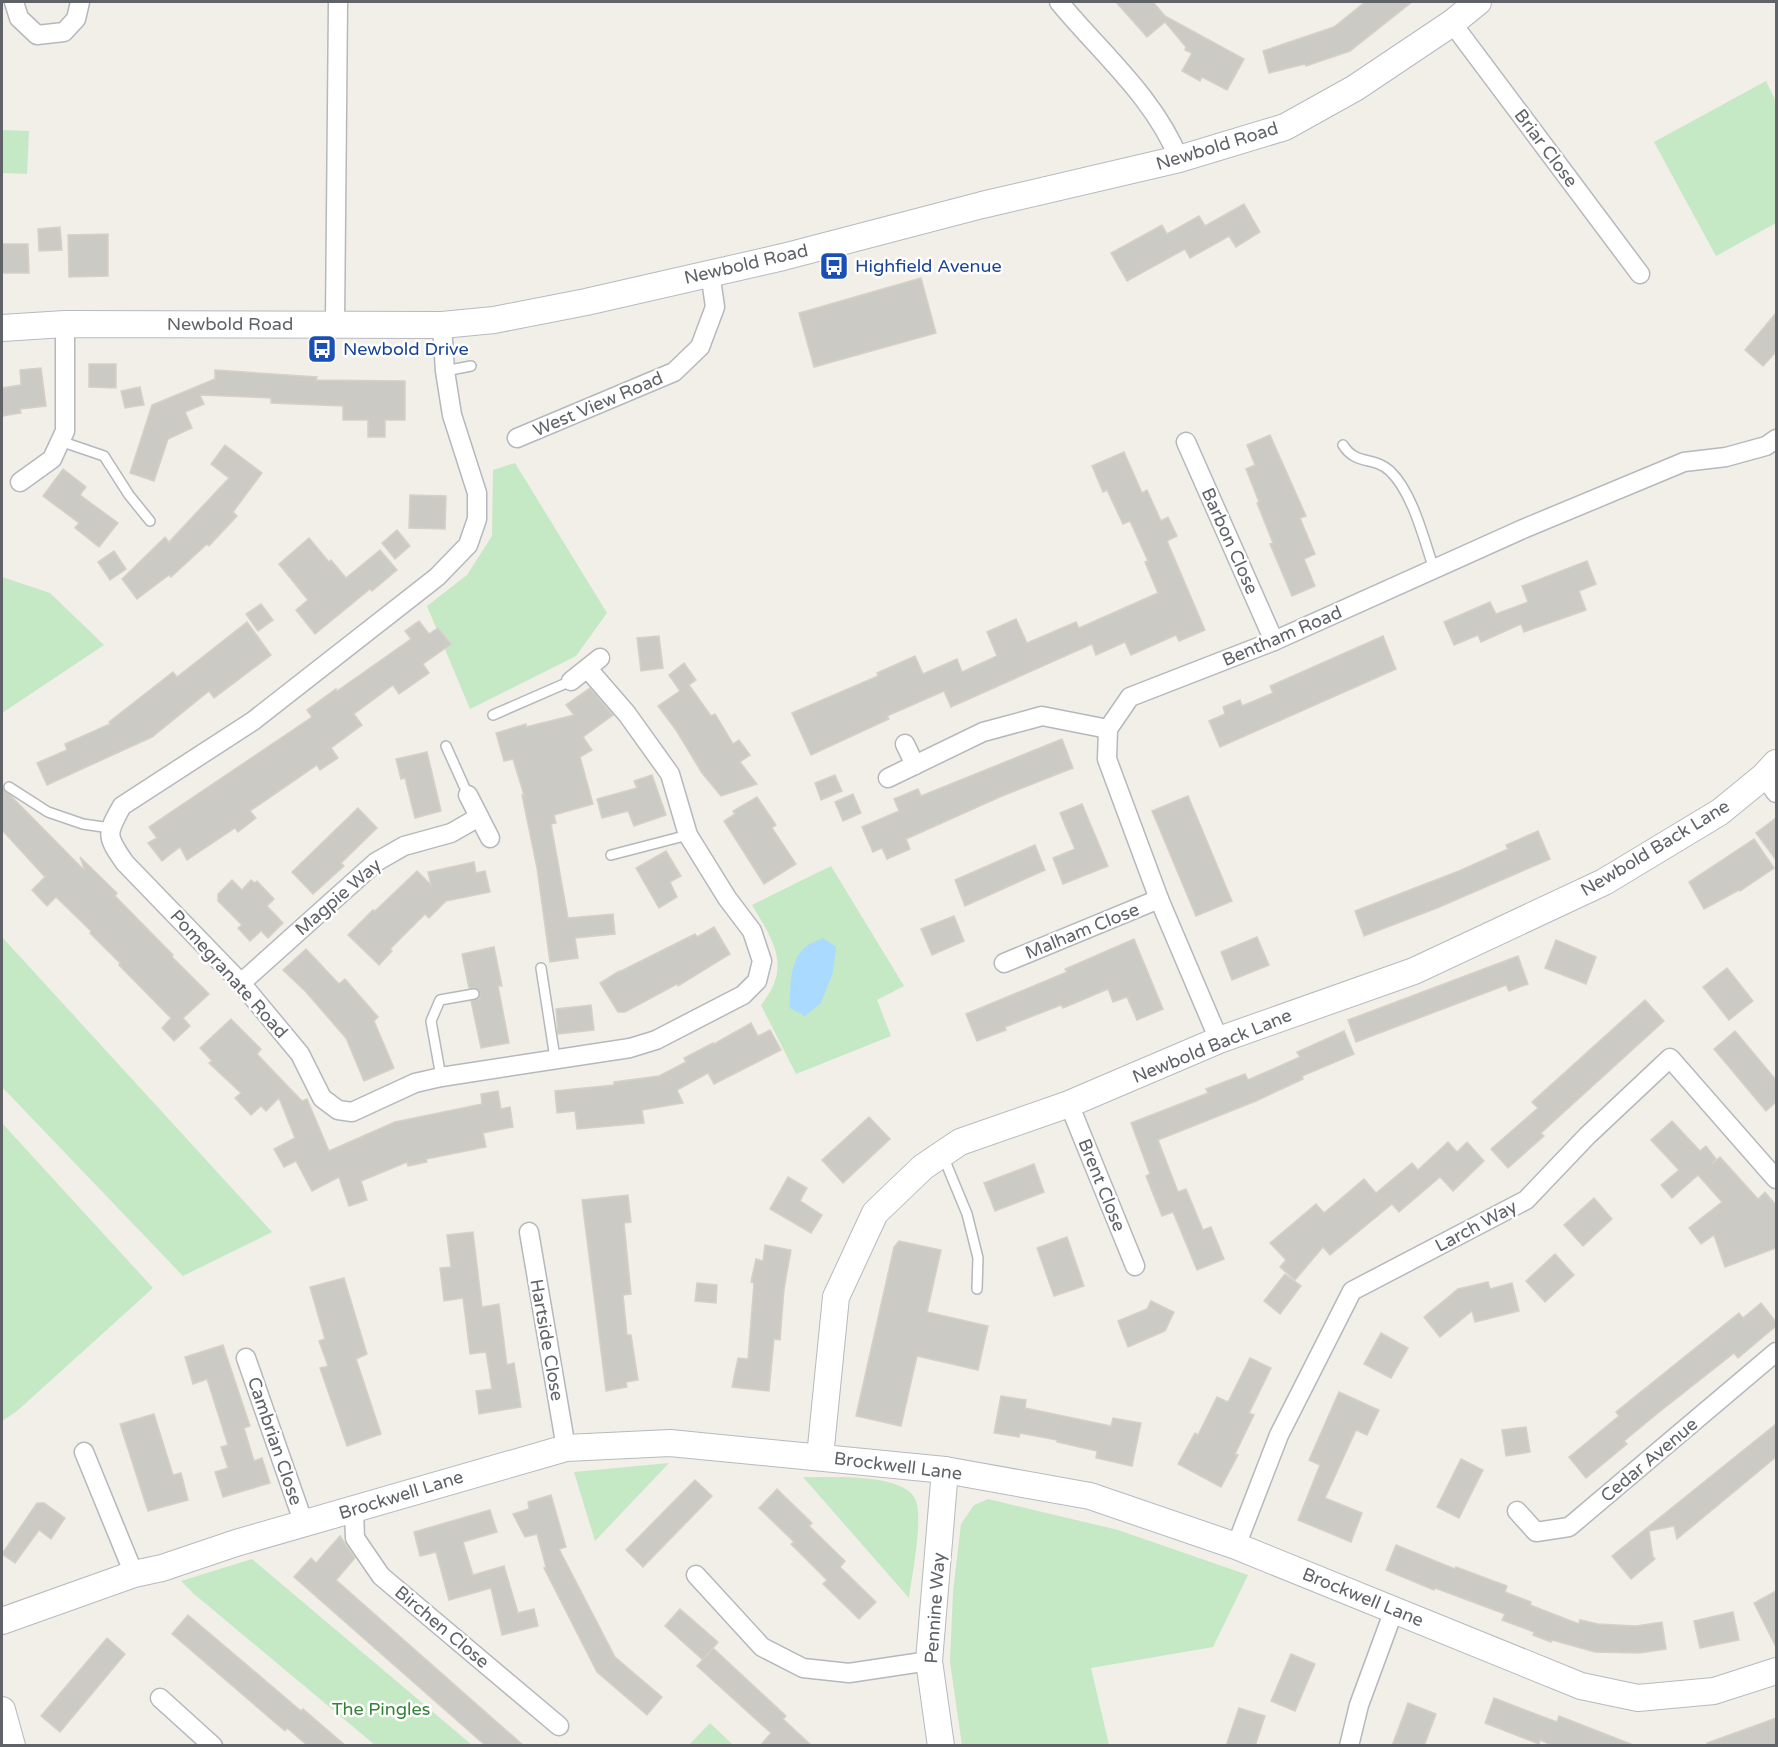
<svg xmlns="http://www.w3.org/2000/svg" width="1778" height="1747" font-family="'Varela Round',sans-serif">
<rect width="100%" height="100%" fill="#f1efe8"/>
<!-- green -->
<g fill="#c5e8c5">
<path d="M1766 81 1776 102V223L1716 256 1654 142Z"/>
<path d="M2 130 29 131 27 174 2 173Z"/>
<path d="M515 463 607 613 576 656 470 709 427 606 467 575 492 536 493 470Z"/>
<path d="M2 577 50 593 104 645 2 713Z"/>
<path d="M831 866 904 986 877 1000 891 1036 796 1074 761 1005C792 967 774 942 752 905Z"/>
<path d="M2 937 272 1232 183 1276 2 1087Z"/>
<path d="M2 1123 153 1288 17 1411 2 1421Z"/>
<path d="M669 1463 595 1541 574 1472Z"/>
<path d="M803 1477C829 1478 906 1472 916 1501 923 1521 912 1576 909 1598Z"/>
<path d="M988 1499 1118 1530 1248 1575 1213 1647 1091 1668 1109 1745H962L950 1662 953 1592 961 1524 974 1505Z"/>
<path d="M252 1559 472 1745H375L194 1594 181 1581Z"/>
<path d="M710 1723 733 1745H689Z"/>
</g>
<!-- water -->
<path fill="#aadaff" d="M823 938 836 947 833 972 821 1003 805 1016 790 1008C790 988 789 962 805 947 810 943 817 941 823 938Z"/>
<!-- building -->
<g fill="#cccac5" stroke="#d6d1c6" stroke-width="1.5">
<path d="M1116 2H1153L1165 16 1244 59 1227 90 1202 77 1200 81 1182 71 1192 53 1185 50 1186 47 1165 22 1147 37Z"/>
<path d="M1365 2H1412L1350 51 1306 66 1305 64 1269 73 1263 51 1334 27Z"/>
<path d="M1244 204 1260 232 1236 247 1229 236 1190 258 1185 249 1127 281 1111 253 1162 225 1167 234 1199 216 1205 226Z"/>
<path d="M60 227 62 250 39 251 38 229Z"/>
<path d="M108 234V276L69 277 68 235Z"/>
<path d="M2 244H28L29 273H2Z"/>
<path d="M921 278 936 333 814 367 799 313Z"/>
<path d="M1776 313V352L1763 366 1745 350Z"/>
<path d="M89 364H116V388L89 387Z"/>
<path d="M41 368 46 406 20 409 21 413 2 416V388L21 385 20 370Z"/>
<path d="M215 370 317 377 316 380 405 381V420H385V437H368V420H343V406L271 403V398L200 395 204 404 185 412 192 428 168 439 154 481 130 473 152 405 215 379Z"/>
<path d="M140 387 144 405 125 408 121 391Z"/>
<path d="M1270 435 1306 516 1300 518 1315 554 1304 559 1315 586 1292 596 1270 544 1273 543 1257 503 1259 502 1246 469 1255 465 1247 445Z"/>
<path d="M225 445 262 473 233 512 237 516 209 546 207 544 171 577 169 575 137 599 122 579 165 537 169 542 229 478 211 464Z"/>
<path d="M1124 452 1142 493 1147 490 1161 521 1168 517 1177 536 1167 541 1205 630 1179 641 1176 635 1131 655 1125 642 1096 655 1092 644 951 707 944 691 887 716 889 719 811 755 792 713 878 676 877 673 915 656 923 674 957 659 962 672 997 656 987 632 1016 619 1027 643 1076 622 1079 628 1158 593 1145 562 1148 561 1130 521 1123 524 1107 490 1103 492 1092 466Z"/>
<path d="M63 469 86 487 80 495 118 523 99 547 75 528 79 523 43 496Z"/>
<path d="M410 495 446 496 445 529 409 528Z"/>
<path d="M397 530 410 546 395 559 382 543Z"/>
<path d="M309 538 329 562 331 560 346 578 380 550 397 570 372 591 370 589 315 634 296 610 308 600 279 564Z"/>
<path d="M114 551 126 569 110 580 98 562Z"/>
<path d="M1587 561 1596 584 1579 591 1586 610 1524 632 1521 624 1481 642 1478 635 1454 645 1444 622 1490 602 1496 614 1528 602 1522 586Z"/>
<path d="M261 604 273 620 258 631 246 614Z"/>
<path d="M419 621 429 634 438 628 451 644 423 664 429 673 399 694 393 685 354 714 362 725 331 748 338 758 320 770 317 765 250 811 256 818 238 832 235 828 187 860 180 847 162 861 148 843 157 838 149 827 312 717 307 710 336 689 337 691 411 639 405 631Z"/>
<path d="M247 622 271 655 214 698 209 691 152 737 47 785 37 763 67 750 65 744 110 724 109 722 173 672 177 677Z"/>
<path d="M659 636 663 668 641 671 637 638Z"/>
<path d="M1383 636 1396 669 1220 747 1209 721 1225 714 1223 707 1240 700 1242 706 1273 693 1270 686Z"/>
<path d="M684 663 696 680 689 685 711 716 715 714 733 744 739 740 750 755 740 762 757 784 721 796 702 773 676 730 658 706 680 691 669 675Z"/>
<path d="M590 688 613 715 583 737 592 750 580 757 593 804 554 815 556 823 551 824 568 918 613 914 615 934 575 938 578 958 550 962 537 868 522 795H524L513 759 504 761 496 733 526 724V727L574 715 566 705Z"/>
<path d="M1062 739 1073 768 1002 796 906 839 910 849 887 859 882 848 873 852 862 827 899 811 894 799 918 789 921 796Z"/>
<path d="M427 752 441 811 415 818 405 778 401 779 396 759Z"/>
<path d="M652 775 666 815 634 826 628 811 602 818 597 799 637 788 634 781Z"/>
<path d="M835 775 842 791 821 800 815 783Z"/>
<path d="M2 787 85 871 80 857 117 893 115 896 173 955 172 957 209 994 183 1018 190 1026 174 1041 162 1028 171 1018 119 965 120 963 90 933 91 931 56 897 47 906 32 890 45 877 2 830Z"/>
<path d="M853 794 861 813 843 821 835 802Z"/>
<path d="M1188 796 1232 901 1196 916 1152 811Z"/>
<path d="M757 797 776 825 772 828 796 864 764 884 724 821 735 814 733 811Z"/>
<path d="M1082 804 1108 866 1063 884 1053 858 1075 849 1060 813Z"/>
<path d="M358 808 377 828 341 863 344 866 313 894 292 872Z"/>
<path d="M1776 818V860L1756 833Z"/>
<path d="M1538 831 1550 859 1437 908 1364 936 1355 911 1459 871 1508 849 1506 845Z"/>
<path d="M1754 839 1774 868 1740 891 1739 890 1704 909 1689 882Z"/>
<path d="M1035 845 1045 870 965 906 955 880Z"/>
<path d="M666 851 681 876 670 882 677 897 659 908 636 868Z"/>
<path d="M474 862 476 873 485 871 490 892 446 901 429 918 425 914 390 949 392 951 379 965 348 935 373 910 375 911 417 871 431 885 428 872Z"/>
<path d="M232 880 242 890 251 880 255 883 257 881 274 899 267 906 283 923 268 938 261 931 250 941 238 928 242 925 218 901V894Z"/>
<path d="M954 916 964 941 932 955 921 929Z"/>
<path d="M714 927 730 954 678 986 677 984 625 1012H618L600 983 619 971V972L695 934 697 937Z"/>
<path d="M1257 937 1269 965 1232 980 1221 952Z"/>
<path d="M1134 939 1163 1009 1137 1020 1127 997 1113 1002 1108 989 1063 1008 1061 1005 1005 1027 1006 1030 977 1041 966 1014 1067 972 1065 969Z"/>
<path d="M1556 940 1596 957 1586 984 1545 968Z"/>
<path d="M494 947 502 986H498L509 1043 481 1048 471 1001 479 999 480 992 476 988H469L462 954Z"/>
<path d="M306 949 339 984 345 979 378 1017 374 1021 394 1068 364 1081 346 1038 306 992 283 970Z"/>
<path d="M1518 956 1528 984 1509 991 1506 985 1356 1042 1348 1020Z"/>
<path d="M1727 968 1753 1001 1729 1020 1703 987Z"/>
<path d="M1645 1000 1664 1021 1541 1133 1544 1136 1508 1168 1491 1149 1538 1108 1532 1102Z"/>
<path d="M591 1005 594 1030 558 1034 556 1009Z"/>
<path d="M231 1019 261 1049 257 1054 302 1101 307 1099 329 1151 395 1122 482 1104 481 1094 498 1091 501 1109 510 1107 513 1127 483 1133 486 1147 426 1159 427 1162 408 1166 407 1162 361 1181 367 1200 349 1206 339 1177 312 1191 296 1161 284 1167 274 1149 295 1138 279 1098 266 1111 261 1106 251 1115 235 1098 241 1093 209 1063 212 1061 200 1048Z"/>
<path d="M751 1023 758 1036 770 1030 781 1050 714 1084 708 1073 677 1090 683 1103 642 1110 644 1123 577 1129 575 1111 557 1113 555 1091 614 1085V1082L659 1076 686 1062 684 1058 713 1043 714 1044Z"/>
<path d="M1344 1031 1354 1054 1302 1076 1303 1079 1256 1101 1158 1140 1178 1192 1186 1189 1203 1230 1211 1227 1224 1259 1197 1270 1173 1212 1162 1216 1146 1176 1150 1174 1131 1123 1208 1093 1206 1089 1245 1074 1248 1080 1300 1057 1297 1052Z"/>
<path d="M1735 1031 1776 1080V1102L1766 1111 1714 1049Z"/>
<path d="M869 1117 890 1139 843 1183 822 1160Z"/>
<path d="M1672 1121 1700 1151 1706 1146 1716 1159 1712 1164 1720 1157 1758 1199 1765 1192 1776 1205V1248L1725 1267 1714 1235 1701 1244 1689 1228 1722 1202 1698 1175 1672 1198 1661 1185 1679 1170 1651 1140Z"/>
<path d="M1448 1142 1457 1152 1467 1142 1484 1161 1453 1191 1440 1177 1399 1212 1392 1204 1330 1255 1323 1247 1295 1280 1280 1267 1286 1260 1270 1243 1316 1204 1324 1213 1364 1179 1376 1193 1412 1163 1418 1170Z"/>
<path d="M1034 1164 1044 1192 995 1211 984 1183Z"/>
<path d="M788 1177 807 1188 800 1201 822 1215 811 1233 770 1209Z"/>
<path d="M628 1195 631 1222 624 1223 631 1294 623 1295 627 1335H631L638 1380 626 1382 627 1387 606 1391 582 1200Z"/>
<path d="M1594 1198 1612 1219 1583 1246 1564 1225Z"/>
<path d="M473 1232 482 1307 499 1304 507 1365 514 1363 521 1407 479 1414 476 1391 492 1389 486 1352 470 1354 463 1298 444 1301 440 1268 451 1267 447 1235Z"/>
<path d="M1067 1237 1084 1286 1054 1296 1037 1248Z"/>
<path d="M899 1241 941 1250 927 1312 988 1326 978 1370 917 1356 901 1426 856 1416 894 1247Z"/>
<path d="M765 1245 791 1250 784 1289 780 1340 774 1339 769 1391 732 1387 738 1358 748 1359 754 1283 751 1282 756 1259 763 1261Z"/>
<path d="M1555 1254 1574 1275 1545 1302 1526 1281Z"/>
<path d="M1285 1274 1301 1286 1280 1314 1264 1301Z"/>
<path d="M344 1278 367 1354 356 1359 381 1434 347 1446 320 1368 328 1366 319 1341 325 1339 310 1287Z"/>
<path d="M1488 1282 1490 1289 1512 1283 1519 1311 1475 1322 1472 1311 1440 1337 1424 1317 1458 1289Z"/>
<path d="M697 1283 717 1285 716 1303 695 1301Z"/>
<path d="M1151 1301 1174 1312 1165 1331 1128 1347 1118 1321 1147 1309Z"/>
<path d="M1761 1303 1776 1322V1326L1738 1358 1734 1353 1658 1413 1624 1441 1627 1444 1586 1478 1569 1457 1619 1416 1616 1412 1739 1313 1743 1318Z"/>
<path d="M1381 1333 1408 1348 1391 1378 1364 1364Z"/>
<path d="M223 1345 250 1426 244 1428 254 1461 262 1458 270 1483 223 1497 215 1472 228 1468 221 1447 228 1445 207 1379 193 1384 185 1357Z"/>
<path d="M1250 1358 1271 1368 1249 1413 1254 1415 1235 1454 1238 1455 1221 1487 1178 1464 1195 1433 1198 1435 1217 1397 1228 1402Z"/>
<path d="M1339 1392 1379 1410 1367 1435 1356 1430 1325 1498 1362 1513 1351 1542 1298 1520 1320 1465 1309 1460Z"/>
<path d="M1001 1396 1026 1400 1025 1408 1111 1426 1113 1418 1141 1423 1132 1466 1096 1458 1097 1451 1057 1442V1440L1020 1433 1019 1437 994 1433Z"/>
<path d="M154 1414 173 1475 181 1473 188 1500 148 1511 120 1424Z"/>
<path d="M1776 1424V1457L1677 1539 1674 1526 1649 1531 1653 1557 1655 1559 1631 1579 1612 1556Z"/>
<path d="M1526 1427 1530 1452 1506 1456 1502 1430Z"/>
<path d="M1461 1459 1483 1470 1459 1518 1437 1507Z"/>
<path d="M695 1480 712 1496 643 1567 626 1550Z"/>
<path d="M777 1489 812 1523 809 1526 845 1561 840 1567 876 1602 859 1619 823 1584 827 1580 791 1544 794 1542 759 1508Z"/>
<path d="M551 1495 566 1547 559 1549 615 1657 662 1697 647 1715 597 1672 544 1568 546 1567 537 1534 525 1537 513 1514 529 1509 528 1502Z"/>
<path d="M37 1503H44L65 1518 51 1539 39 1530 15 1563 2 1554Z"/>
<path d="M490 1510 497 1532 463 1542 473 1575 504 1566 518 1613 534 1609 538 1626 502 1635 491 1588 449 1600 436 1552 420 1556 414 1532Z"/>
<path d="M340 1536 355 1558 336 1580 524 1746H486L294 1577 311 1558 316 1563Z"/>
<path d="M1396 1545 1455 1569 1456 1567 1507 1586 1505 1592 1531 1602 1530 1605 1579 1624 1580 1620 1598 1624 1636 1626 1662 1622 1666 1649 1639 1653 1595 1652 1552 1640 1551 1642 1533 1635 1534 1632 1502 1620 1505 1614 1435 1588 1434 1590 1386 1570Z"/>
<path d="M1776 1591V1647L1754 1603Z"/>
<path d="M680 1609 718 1642 703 1660 665 1626Z"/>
<path d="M1733 1612 1739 1640 1700 1648 1694 1621Z"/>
<path d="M188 1615 301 1711 303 1709 346 1746H308L287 1728 285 1731 172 1634Z"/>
<path d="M107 1638 125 1654 60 1732 41 1716Z"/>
<path d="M713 1648 786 1716 783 1719 812 1746H760L771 1733 697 1666Z"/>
<path d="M1291 1654 1315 1664 1295 1711 1271 1701Z"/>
<path d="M1494 1698 1557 1722 1559 1716 1631 1744V1746H1554L1540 1740 1539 1744 1485 1723Z"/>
<path d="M1408 1703 1436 1714 1424 1746H1392Z"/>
<path d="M1239 1708 1265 1716 1255 1746H1226Z"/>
<path d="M1776 1718V1746H1707V1743Z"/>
</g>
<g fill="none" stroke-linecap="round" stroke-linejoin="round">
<!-- lane casing -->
<g stroke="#b5b8bc" stroke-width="12">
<g id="lane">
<path d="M445 371 471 366"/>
<path d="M60 441 104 456 129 495 150 521"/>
<path d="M1343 445C1356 466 1374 456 1390 471 1413 493 1424 540 1434 569"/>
<path d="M493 715 571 681"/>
<path d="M446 746 468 795"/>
<path d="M9 787 48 812 83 824 110 828"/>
<path d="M611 855 688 835"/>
<path d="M541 968 555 1058"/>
<path d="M441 1077 431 1021 440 1000 474 994"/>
<path d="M943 1156 967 1214 978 1258 977 1289"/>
</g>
</g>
<!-- street casing -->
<g stroke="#b5b8bc" stroke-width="21">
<g id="street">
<path d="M14 2 19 18 37 35 64 32 76 19 80 2"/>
<path d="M1059 2C1101 53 1154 97 1179 159"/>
<path d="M1452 23 1640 274"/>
<path d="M335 323 338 2"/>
<path d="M442 325 445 371 452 415 477 493V519L468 545 437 577 253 721 122 806C106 834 106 836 125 863L241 983 300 1054 322 1098 338 1110 352 1112 415 1083 441 1077 630 1048 656 1040 743 995 757 981 762 961 752 931 727 898 688 835 670 774 627 714 588 669"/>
<path d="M517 438 674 372 700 347 715 307 710 272"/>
<path d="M1186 442 1274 641"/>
<path d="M20 482 52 459 65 431V324"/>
<path d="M571 681 600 658"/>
<path d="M905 744 915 765"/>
<path d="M1764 776 1776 793"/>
<path d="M888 778 983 732 1042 716 1108 729"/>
<path d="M468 795 490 838"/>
<path d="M1004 963 1159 899"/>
<path d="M241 983 376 862 404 846 451 833 479 817"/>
<path d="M1219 1040 1159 899 1107 759 1108 729 1130 697 1274 641 1523 529 1684 462 1726 457 1766 446 1776 439"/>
<path d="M1069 1104 1135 1266"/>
<path d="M529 1232 566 1448"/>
<path d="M246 1358 304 1524"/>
<path d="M84 1452 134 1574"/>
<path d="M354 1510 355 1538 381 1576 559 1726"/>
<path d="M1517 1511 1536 1532 1569 1527 1776 1352"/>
<path d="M1236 1546 1279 1435 1352 1291 1526 1200 1587 1136 1670 1058 1776 1179"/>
<path d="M696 1575 762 1647 803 1668 849 1673 929 1661"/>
<path d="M160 1698 213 1746"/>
<path d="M1349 1746 1359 1705 1394 1610"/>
</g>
</g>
<!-- secondary casing -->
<g stroke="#b6babf" stroke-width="28">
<g id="secondary">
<path d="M2 328 65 324 442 325 494 320 586 302 783 257 982 205 1179 159 1285 127 1355 88 1452 23 1478 2"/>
<path d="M820 1457 836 1297 875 1213 923 1167 960 1142 1069 1104 1219 1040 1414 971 1604 882 1720 812 1764 776 1776 763"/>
<path d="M2 1621 134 1574 162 1568 236 1543 566 1448 670 1443 945 1470 1090 1496 1236 1546 1581 1686 1638 1698 1714 1691 1776 1671"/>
<path d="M2 1710 12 1746"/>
<path d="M941 1746 929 1661 945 1470"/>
</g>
</g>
<!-- lane -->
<use href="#lane" stroke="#fff" stroke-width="9"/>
<!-- street -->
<use href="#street" stroke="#fff" stroke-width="18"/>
<!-- secondary -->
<use href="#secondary" stroke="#fff" stroke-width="26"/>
</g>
<!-- icons -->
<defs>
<g id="bus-square" transform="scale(1.5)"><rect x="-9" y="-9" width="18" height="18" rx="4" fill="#1a4fb4" stroke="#fff"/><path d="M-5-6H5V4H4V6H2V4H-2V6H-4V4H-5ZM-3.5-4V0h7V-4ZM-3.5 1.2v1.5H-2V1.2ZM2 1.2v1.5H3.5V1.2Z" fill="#fff"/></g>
</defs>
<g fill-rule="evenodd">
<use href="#bus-square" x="834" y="266"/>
<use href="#bus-square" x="322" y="349"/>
</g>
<g text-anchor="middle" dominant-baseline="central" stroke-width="5" stroke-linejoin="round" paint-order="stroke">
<!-- street labels -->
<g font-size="18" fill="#5f6368" stroke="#fff">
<text transform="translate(1217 146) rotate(-17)">Newbold Road</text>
<text transform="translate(1546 148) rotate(53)">Briar Close</text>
<text transform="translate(746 264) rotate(-13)">Newbold Road</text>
<text x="230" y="324">Newbold Road</text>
<text transform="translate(598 404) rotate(-23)">West View Road</text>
<text transform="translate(1230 541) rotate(66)">Barbon Close</text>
<text transform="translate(1282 636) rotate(-23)">Bentham Road</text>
<text transform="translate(1655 848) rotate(-31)">Newbold Back Lane</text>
<text transform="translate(338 897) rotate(-41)">Magpie Way</text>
<text transform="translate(1082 931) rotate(-22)">Malham Close</text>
<text transform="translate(229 974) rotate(48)">Pomegranate Road</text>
<text transform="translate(1212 1046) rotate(-22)">Newbold Back Lane</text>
<text transform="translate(1102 1185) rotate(68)">Brent Close</text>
<text transform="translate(1476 1226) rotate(-28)">Larch Way</text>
<text transform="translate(547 1340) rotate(80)">Hartside Close</text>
<text transform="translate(275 1441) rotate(71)">Cambrian Close</text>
<text transform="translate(1649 1460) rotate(-40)">Cedar Avenue</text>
<text transform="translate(898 1466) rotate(7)">Brockwell Lane</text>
<text transform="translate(401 1495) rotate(-17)">Brockwell Lane</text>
<text transform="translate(1363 1597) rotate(22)">Brockwell Lane</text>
<text transform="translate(935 1608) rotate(-86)">Pennine Way</text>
<text transform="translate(442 1627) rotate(40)">Birchen Close</text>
</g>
<!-- transit labels -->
<g font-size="18" fill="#164399" stroke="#fff" text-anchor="start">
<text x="855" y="266">Highfield Avenue</text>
<text x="343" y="349">Newbold Drive</text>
</g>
<!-- park labels -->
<g font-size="18" fill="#348238" stroke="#fff">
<text x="381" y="1709">The Pingles</text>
</g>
</g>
<!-- border -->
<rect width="1778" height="1747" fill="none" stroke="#5f6368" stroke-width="6"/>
</svg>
